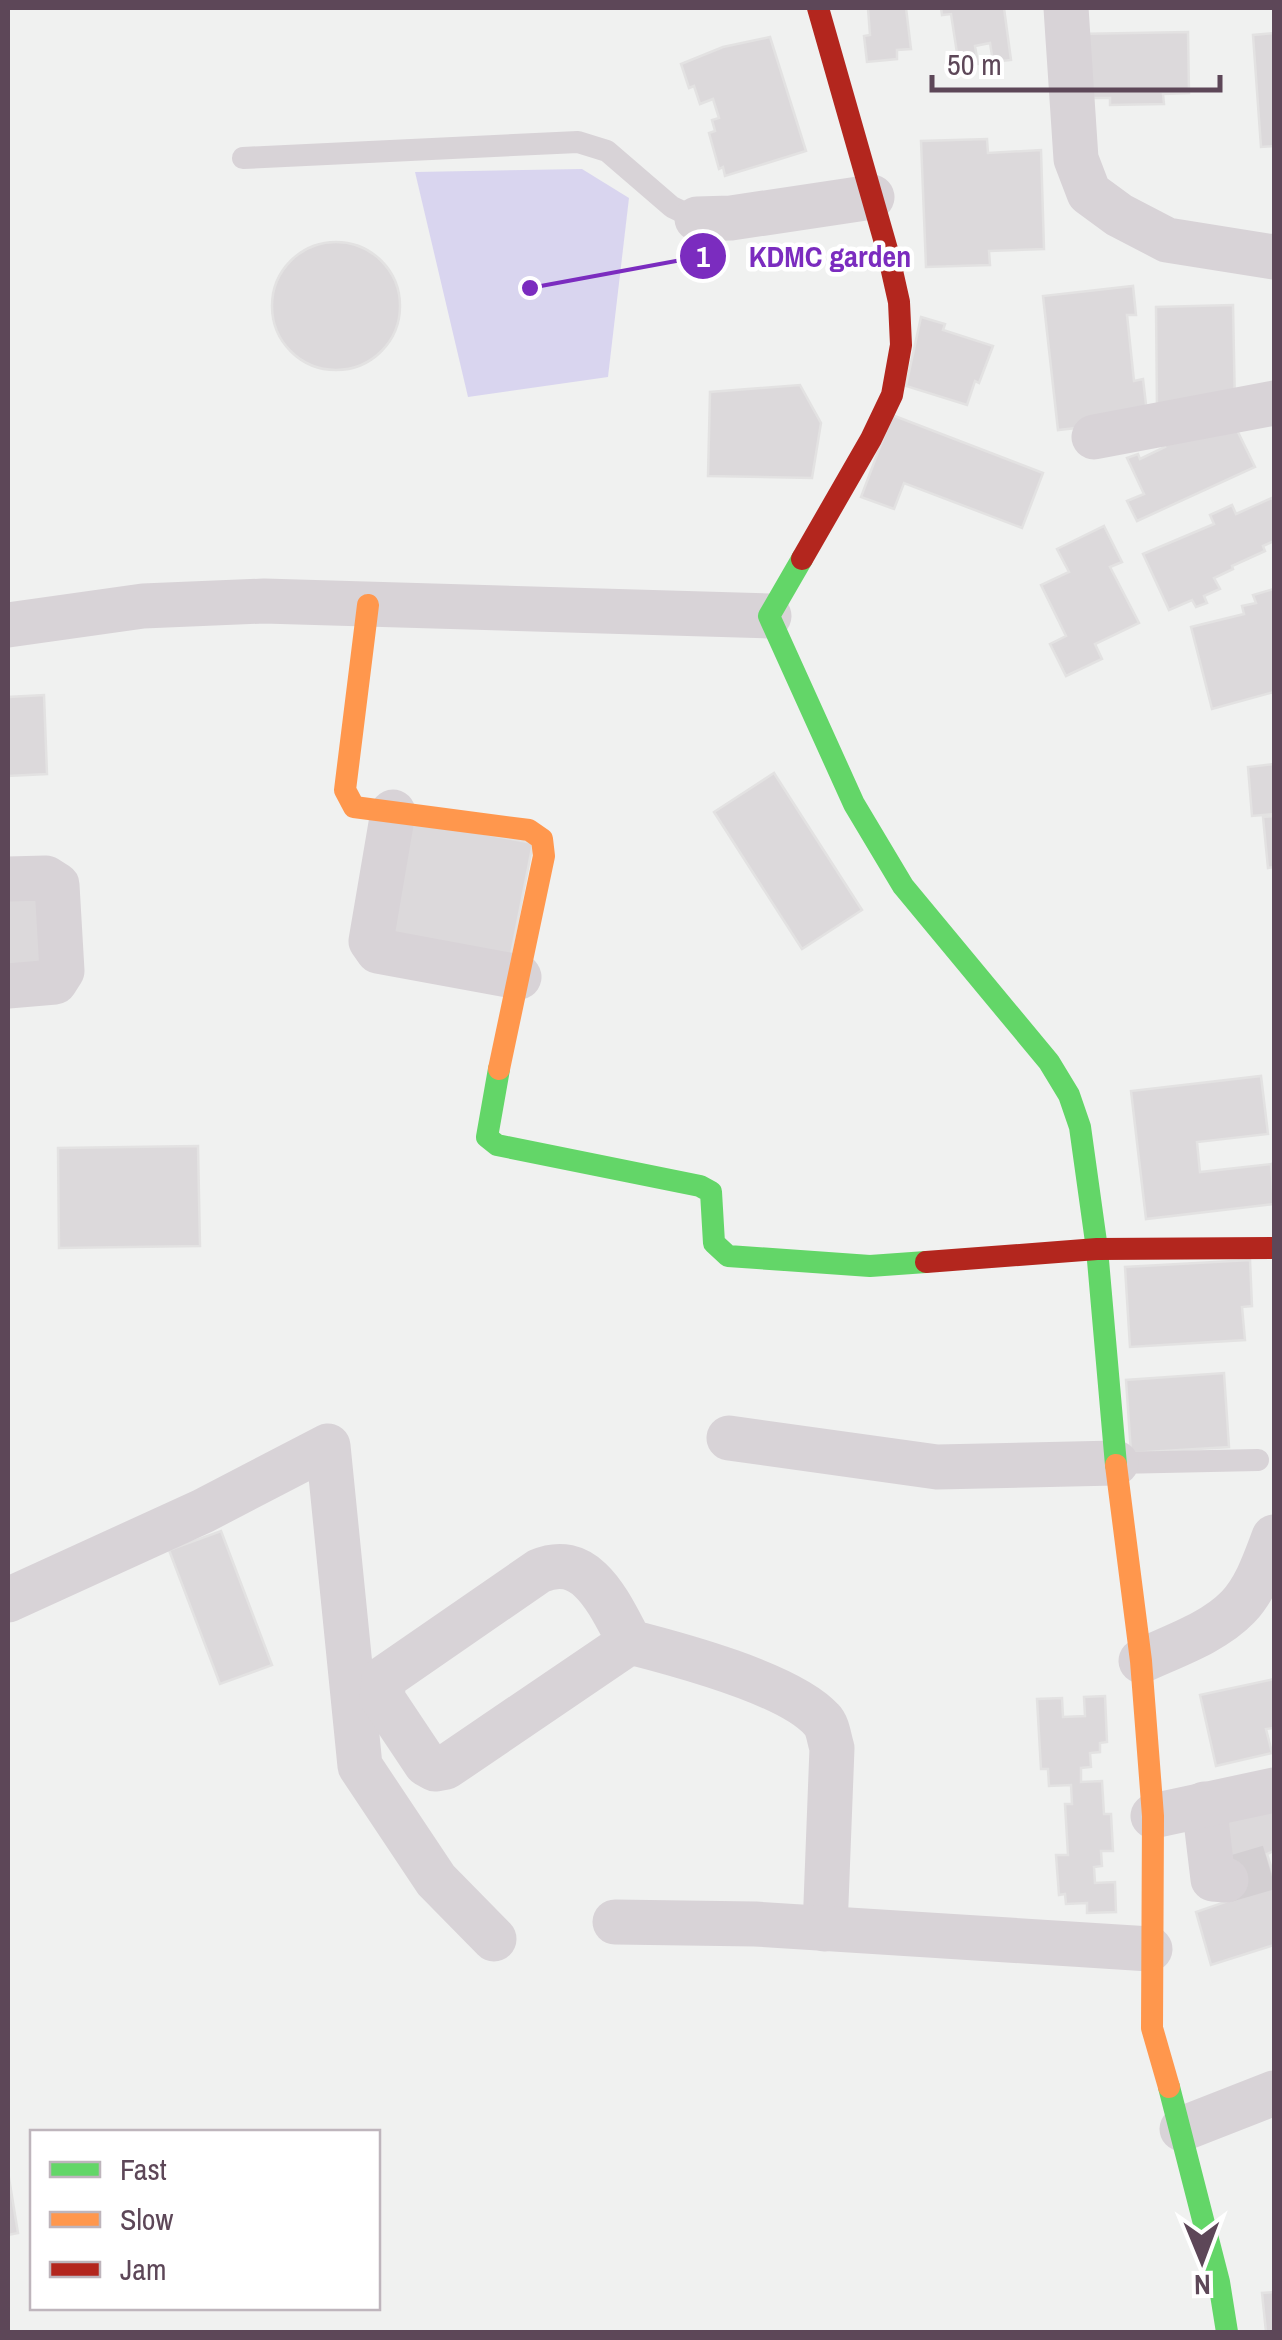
<svg xmlns="http://www.w3.org/2000/svg" width="1282" height="2340" font-family="'Archivo Narrow',sans-serif">
<rect width="100%" height="100%" fill="#f0f1f0"/>
<!-- green -->
<path fill="#d9d5ef" d="M582 169 629 198 608 377 468 397 415 172Z"/>
<!-- building -->
<g fill="#dcd9db" stroke="#e3e2e2" stroke-width="2.5">
<path d="M868 8H911H906L911 49 897 50V59L867 62 864 36 870 35Z"/>
<path d="M941 8H1004L1011 60 993 62 990 43 975 46 978 64 959 66 951 14 942 15Z"/>
<path d="M1188 32 1189 93 1163 94 1164 104 1110 105V98H1076L1075 34Z"/>
<path d="M1274 33V146L1261 147 1253 35Z"/>
<path d="M770 37 806 151 725 176 723 167 719 169 709 133 715 131 712 120 719 118 713 99 700 104 694 86 689 88 681 64 723 47Z"/>
<path d="M987 139 988 153 1041 150 1044 249 989 251 990 265 926 267 921 141Z"/>
<circle cx="336" cy="306" r="64"/>
<path d="M1133 286 1136 315H1127L1134 381 1143 379 1147 413 1094 426 1058 430 1043 296Z"/>
<path d="M1233 305 1235 408 1157 409 1156 307Z"/>
<path d="M921 317 945 324 943 330 993 346 979 383 975 381 967 405 906 386Z"/>
<path d="M800 385 821 423 812 478 708 476 710 392Z"/>
<path d="M892 415 1043 473 1022 528 904 483 894 509 861 497Z"/>
<path d="M1235 426 1255 467 1137 521 1127 501 1144 494 1127 458 1138 454 1140 459 1165 447 1162 442Z"/>
<path d="M1274 497V541L1263 546 1265 551 1232 566 1233 569 1214 578 1220 589 1204 596 1207 603 1196 607 1192 600 1169 610 1143 554 1214 524 1210 515 1232 505 1236 514Z"/>
<path d="M1104 526 1122 562 1110 567 1139 623 1095 644 1102 659 1066 676 1050 644 1066 636 1041 585 1069 572 1057 549Z"/>
<path d="M1274 589V692L1212 709 1191 627 1244 614 1242 606 1256 603 1253 595Z"/>
<path d="M44 695 47 774 8 776V697Z"/>
<path d="M1274 764V814L1252 816 1248 767Z"/>
<path d="M774 773 862 910 802 949 714 812Z"/>
<path d="M1274 816V867L1268 868 1263 817Z"/>
<path d="M402 818 533 843 509 965 379 940Z"/>
<path d="M48 897 50 974H8V898Z"/>
<path d="M1261 1076 1268 1134 1197 1142 1200 1172 1271 1164 1274 1204 1146 1219 1131 1091Z"/>
<path d="M198 1146 200 1246 59 1248 58 1148Z"/>
<path d="M1250 1260 1252 1306 1242 1307 1245 1340 1130 1347 1125 1267Z"/>
<path d="M1224 1373 1229 1447 1131 1453 1126 1380Z"/>
<path d="M221 1531 272 1665 220 1684 169 1550Z"/>
<path d="M1274 1679V1728L1266 1729 1272 1753 1216 1766 1200 1695Z"/>
<path d="M1105 1696 1107 1742 1100 1743V1752L1090 1753 1091 1767 1081 1768V1782L1102 1781 1104 1814H1111L1113 1851H1101L1102 1866 1094 1867 1095 1883 1115 1882 1116 1912 1087 1913V1903L1066 1904 1065 1894 1059 1895 1056 1855H1068L1065 1804H1072L1071 1785 1049 1786 1048 1769H1041L1037 1699 1062 1698 1063 1717 1085 1716 1084 1697Z"/>
<path d="M1274 1799V1851L1267 1854 1274 1876V1945L1211 1965 1196 1912 1234 1899 1213 1818Z"/>
<path d="M8 2172 18 2233 8 2235Z"/>
<path d="M1274 2292V2332H1266L1262 2293Z"/>
</g>
<g fill="none" stroke-linecap="round" stroke-linejoin="round">
<!-- street-tunnel -->
<path stroke="#d3cfd2" stroke-width="45" stroke-dasharray="45 22" stroke-linecap="butt" d="M1226 1880 1274 1866"/>
<!-- lane -->
<g stroke="#d8d3d7" stroke-width="22">
<path d="M243 158 578 142 607 151 672 207 697 219"/>
<path d="M1116 1463 1258 1460"/>
</g>
<!-- street -->
<g stroke="#d8d3d7" stroke-width="45">
<path d="M1066 8 1076 159 1089 193 1119 215 1167 240 1274 257"/>
<path d="M697 219 731 218 872 197"/>
<path d="M1094 437 1274 403"/>
<path d="M8 625 143 606 264 601 769 616"/>
<path d="M393 812 371 941 378 951 519 977"/>
<path d="M8 879 46 878 57 885 62 971 55 982 8 986"/>
<path d="M729 1438 937 1467 1116 1463"/>
<path d="M8 1600 203 1511 328 1446 360 1766 436 1880 494 1939"/>
<path d="M630 1642 446 1767 435 1769 426 1764 382 1698 384 1678 539 1571C588 1550 610 1606 630 1642 677 1654 790 1684 822 1720 828 1726 829 1739 832 1748L825 1929"/>
<path d="M1141 1661C1173 1646 1213 1633 1238 1607 1256 1588 1265 1561 1274 1537"/>
<path d="M1204 1804 1213 1879 1226 1880"/>
<path d="M1153 1816 1274 1790"/>
<path d="M615 1922 755 1924 1150 1949"/>
<path d="M1182 2129 1274 2093"/>
</g>
<!-- fast -->
<g stroke="#63d668" stroke-width="22">
<path d="M802 559 769 616 854 804 903 886 1049 1062 1069 1095 1080 1127 1097 1249 1116 1465"/>
<path d="M499 1069 487 1137 497 1145 700 1186 711 1192 714 1243 728 1256 870 1266 926 1262"/>
<path d="M1169 2087 1219 2282 1227 2332"/>
</g>
<!-- slow -->
<g stroke="#ff974d" stroke-width="22">
<path d="M368 605 345 790 354 807 529 830 542 839 544 856 499 1069"/>
<path d="M1116 1465 1141 1661 1153 1816 1152 2028 1169 2087"/>
</g>
<!-- jam -->
<g stroke="#b3261e" stroke-width="22">
<path d="M802 559 871 439 892 395 901 345 899 302 888 253 818 8"/>
<path d="M926 1262 1097 1249 1274 1248"/>
</g>
</g>
<!-- callouts -->
<path fill="none" stroke="#7b2cbf" stroke-width="4" d="M530 288L703 256"/>
<g fill="#7b2cbf" stroke="#fff" stroke-width="4">
<circle cx="530" cy="288" r="10"/>
<circle cx="703" cy="256" r="25"/>
</g>
<g font-size="30" text-anchor="middle" font-weight="bold" fill="#fff">
<text x="703" y="267">1</text>
</g>
<g font-size="30" text-anchor="middle" font-weight="bold" fill="#7b2cbf" stroke="#fff" stroke-width="9" stroke-linejoin="round" paint-order="stroke">
<text x="830" y="267">KDMC garden</text>
</g>
<!-- border -->
<rect width="1282" height="2340" fill="none" stroke="#5d4758" stroke-width="20"/>
<!-- legend -->
<rect x="30" y="2130" width="350" height="180" fill="#ffffff" stroke="#beb5bc" stroke-width="2.5"/>
<rect x="50" y="2162" width="50" height="15" fill="#63d668" stroke="#beb5bc" stroke-width="2.5"/>
<text x="120" y="2180" font-size="30" fill="#5d4758">Fast</text>
<rect x="50" y="2212" width="50" height="15" fill="#ff974d" stroke="#beb5bc" stroke-width="2.5"/>
<text x="120" y="2230" font-size="30" fill="#5d4758">Slow</text>
<rect x="50" y="2262" width="50" height="15" fill="#b3261e" stroke="#beb5bc" stroke-width="2.5"/>
<text x="120" y="2280" font-size="30" fill="#5d4758">Jam</text>
<!-- north arrow -->
<g transform="translate(1202 2260) rotate(179)" stroke="#ffffff" stroke-width="8" paint-order="stroke">
<path d="M0-8L18 38L0 25L-18 38Z" fill="#5d4758"/>
<text y="-15" font-size="28" font-weight="bold" text-anchor="middle" fill="#5d4758">N</text>
</g>
<!-- scale -->
<path d="M932 75v15h288v-15" fill="none" stroke="#5d4758" stroke-width="5"/>
<text x="947" y="75" font-size="30" fill="#5d4758" stroke="#ffffff" stroke-width="8" paint-order="stroke">50 m</text>
</svg>
